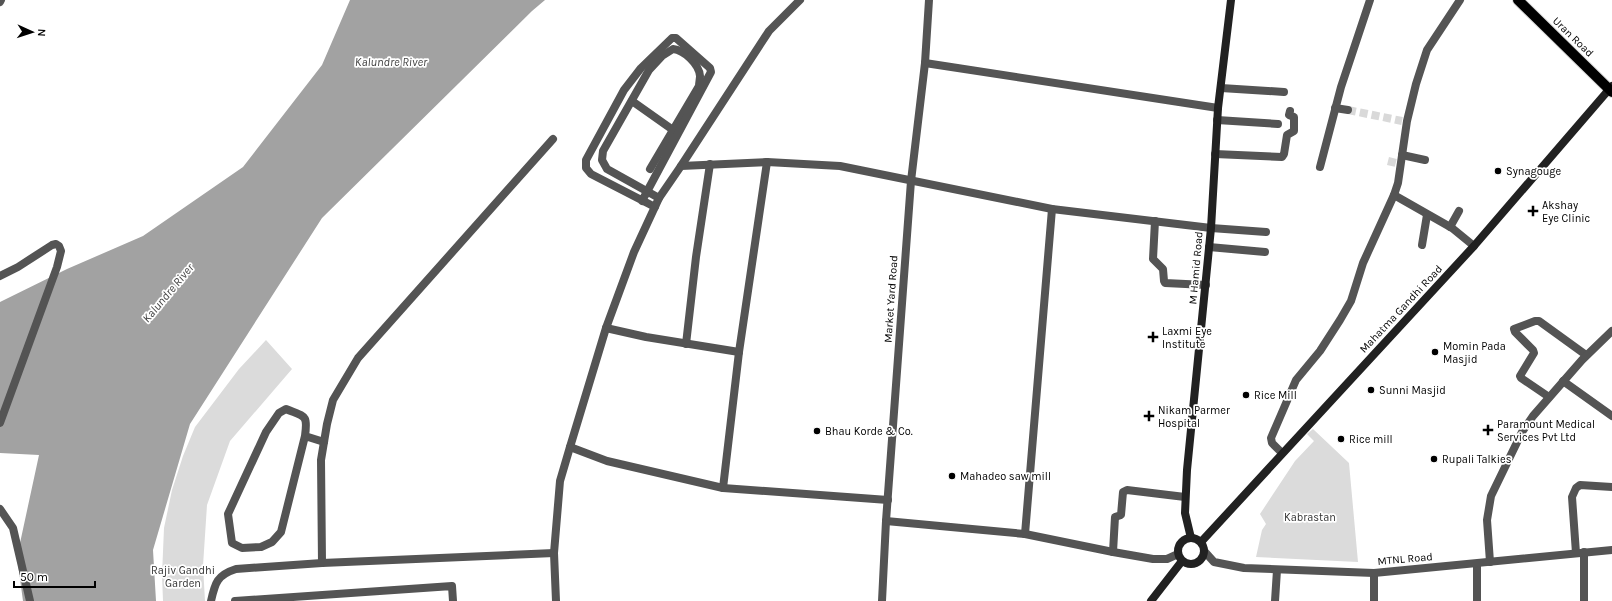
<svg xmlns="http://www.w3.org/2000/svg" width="1612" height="601" font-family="Karla,sans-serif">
<rect width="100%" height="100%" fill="#fff"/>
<!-- green -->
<g fill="#dbdbdb">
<path d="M266 340 292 369 230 441 207 505 203 566 205 601H163L162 575 164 528 172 490 183 456 195 427 239 369Z"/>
<path d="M1313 429 1349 463 1358 562 1256 557 1262 530 1266 524 1260 514 1295 461 1314 441 1307 434Z"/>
</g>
<!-- water -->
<path fill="#a2a2a2" d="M350 0H545L532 11 322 218 190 424 153 550 156 601H23L17 557 39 455 0 453V302L67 269 143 236 243 167 322 65Z"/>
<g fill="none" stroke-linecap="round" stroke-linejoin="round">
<!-- minor-tunnel -->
<g stroke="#d9d9d9" stroke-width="8" stroke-dasharray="8 4" stroke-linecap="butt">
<path d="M1348 110 1402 121"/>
<path d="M1388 161 1396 163"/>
</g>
<!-- primary casing -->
<g stroke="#dbdbdb" stroke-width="12">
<path id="primary" d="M1518 0 1612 92"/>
</g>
<!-- minor -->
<g stroke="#545454" stroke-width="8">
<path d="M0 2 1 0"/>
<path d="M925 63 1218 108"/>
<path d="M1221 88 1284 92"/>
<path d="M632 101 673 130"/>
<path d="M1335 108 1348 110"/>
<path d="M1217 120 1278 124"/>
<path d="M1215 154 1282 157 1284 154 1287 135 1294 131V117L1289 115 1290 111"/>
<path d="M1402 155 1425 160"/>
<path d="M681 166 769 31 800 0"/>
<path d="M1320 167 1341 87 1370 0"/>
<path d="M650 169 699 86C699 83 700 79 700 76 699 64 684 50 673 49L662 56 649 70 603 151 602 160 607 169 659 198"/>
<path d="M1394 195 1452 228 1474 246"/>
<path d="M642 201 711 72 710 68 676 38H672L641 68 624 90 586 160V168L591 174 655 207"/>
<path d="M1155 221 1153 259 1163 269 1164 281 1165 283 1206 285"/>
<path d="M1450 227 1459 211"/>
<path d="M1422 245 1427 215"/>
<path d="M1209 247 1265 252"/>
<path d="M0 276 18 267 52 245 56 244 59 246 61 251 57 267 0 423"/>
<path d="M606 328 646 337 739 352"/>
<path d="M686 344 696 257 710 164"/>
<path d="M1563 381 1612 416"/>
<path d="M1549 397 1521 378 1520 376 1534 353 1533 350 1515 332 1514 329 1535 321H1539L1586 355"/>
<path d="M305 436 281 532 272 542 261 547 242 548 232 543 228 514 266 432 279 413 286 409C305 417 308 414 305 436L324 442"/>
<path d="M1282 453 1272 443 1271 438 1296 380 1320 351 1340 320 1351 301 1363 263 1394 195 1398 183 1407 121 1416 84 1427 50 1460 0"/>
<path d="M723 488 739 352 767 162"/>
<path d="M888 500 723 488 607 461 570 447 606 328 634 252 659 198 681 166 767 162 840 166 1052 209 1211 228 1266 232"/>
<path d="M0 509 13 528 30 601"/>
<path d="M886 521 1025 534 1113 552 1153 559H1167L1178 554"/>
<path d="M1025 534 1052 209"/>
<path d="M1113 552 1115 517 1121 515 1123 492 1127 490 1185 497"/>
<path d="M1576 553 1572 497 1576 488 1580 485 1612 487"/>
<path d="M1490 562 1487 520 1491 496 1522 432 1533 416 1582 360 1612 331"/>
<path d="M322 563 321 460 327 424 333 400 358 358 553 139"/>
<path d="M1477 564V601"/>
<path d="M211 601C215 583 217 575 236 569L322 563 554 553"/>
<path d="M235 601 452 586 453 601"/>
<path d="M556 601 554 553 560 481 570 447"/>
<path d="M882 601 886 521 911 181 925 63 929 0"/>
<path d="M1275 601 1277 570"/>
<path d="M1374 601V573"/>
<path d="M1584 601V552"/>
</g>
<!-- tertiary -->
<path stroke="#545454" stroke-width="8" d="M1205 552 1214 562 1244 568 1374 573 1612 550"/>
<!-- secondary -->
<g stroke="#212121" stroke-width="8">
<circle cx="1191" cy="551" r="13"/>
<path d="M1191 538 1185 513 1187 470 1211 228 1218 108 1231 0"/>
<path d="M1201 542 1474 246 1612 86"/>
<path d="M1151 601 1182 561"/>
</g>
<!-- primary -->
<use href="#primary" stroke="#000" stroke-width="10"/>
</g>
<!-- markers -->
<g fill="#000" stroke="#fff" stroke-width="1.5">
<circle cx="1498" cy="171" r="4"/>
<path d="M1531 205h4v4h4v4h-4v4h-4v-4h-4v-4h4z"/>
<path d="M1151 331h4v4h4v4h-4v4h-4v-4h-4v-4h4z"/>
<circle cx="1435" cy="352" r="4"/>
<circle cx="1371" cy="390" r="4"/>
<circle cx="1246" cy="395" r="4"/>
<path d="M1147 410h4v4h4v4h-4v4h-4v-4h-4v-4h4z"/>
<path d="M1486 424h4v4h4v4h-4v4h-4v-4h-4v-4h4z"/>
<circle cx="817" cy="431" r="4"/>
<circle cx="1341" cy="439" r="4"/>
<circle cx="1434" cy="459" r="4"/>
<circle cx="952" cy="476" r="4"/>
</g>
<g text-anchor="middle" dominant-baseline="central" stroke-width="3.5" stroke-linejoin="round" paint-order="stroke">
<!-- street labels -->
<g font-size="11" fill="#000" stroke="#fff">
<text transform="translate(1573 37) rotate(44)">Uran Road</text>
<text transform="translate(1196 268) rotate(-85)">M Hamid Road</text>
<text transform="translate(891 299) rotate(-86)">Market Yard Road</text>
<text transform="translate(1401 309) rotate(-47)">Mahatma Gandhi Road</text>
<text transform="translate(1405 559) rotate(-5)">MTNL Road</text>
</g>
<!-- poi labels -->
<g font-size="11" fill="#000" stroke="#fff" text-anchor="start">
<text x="1506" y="171">Synagouge</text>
<text x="1542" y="205">Akshay<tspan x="1542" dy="13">Eye Clinic</tspan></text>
<text x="1162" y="331">Laxmi Eye<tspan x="1162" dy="13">Institute</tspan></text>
<text x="1443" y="346">Momin Pada<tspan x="1443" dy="13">Masjid</tspan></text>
<text x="1379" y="390">Sunni Masjid</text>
<text x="1254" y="395">Rice Mill</text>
<text x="1158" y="410">Nikam Parmer<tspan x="1158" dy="13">Hospital</tspan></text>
<text x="1497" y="424">Paramount Medical<tspan x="1497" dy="13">Services Pvt Ltd</tspan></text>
<text x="825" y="431">Bhau Korde &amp; Co.</text>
<text x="1349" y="439">Rice mill</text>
<text x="1442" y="459">Rupali Talkies</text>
<text x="960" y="476">Mahadeo saw mill</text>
</g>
<!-- park labels -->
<g font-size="11" fill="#323232" stroke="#fff">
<text x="1310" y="517">Kabrastan</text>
<text x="183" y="570">Rajiv Gandhi<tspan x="183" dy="13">Garden</tspan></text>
</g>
<!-- water labels -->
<g font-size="12" font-style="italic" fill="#434343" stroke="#fff">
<text x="391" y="62">Kalundre River</text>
<text transform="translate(168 293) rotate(-50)">Kalundre River</text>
</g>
</g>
<!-- north arrow -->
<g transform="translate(32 32) rotate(93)" stroke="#ffffff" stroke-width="3" paint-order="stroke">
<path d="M0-3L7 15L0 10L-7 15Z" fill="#000000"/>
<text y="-6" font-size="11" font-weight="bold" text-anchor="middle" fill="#000000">N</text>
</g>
<!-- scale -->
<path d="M14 581v6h81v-6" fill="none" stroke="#000000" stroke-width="2"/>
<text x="20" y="581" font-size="12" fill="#000000" stroke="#ffffff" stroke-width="3" paint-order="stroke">50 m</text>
</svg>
